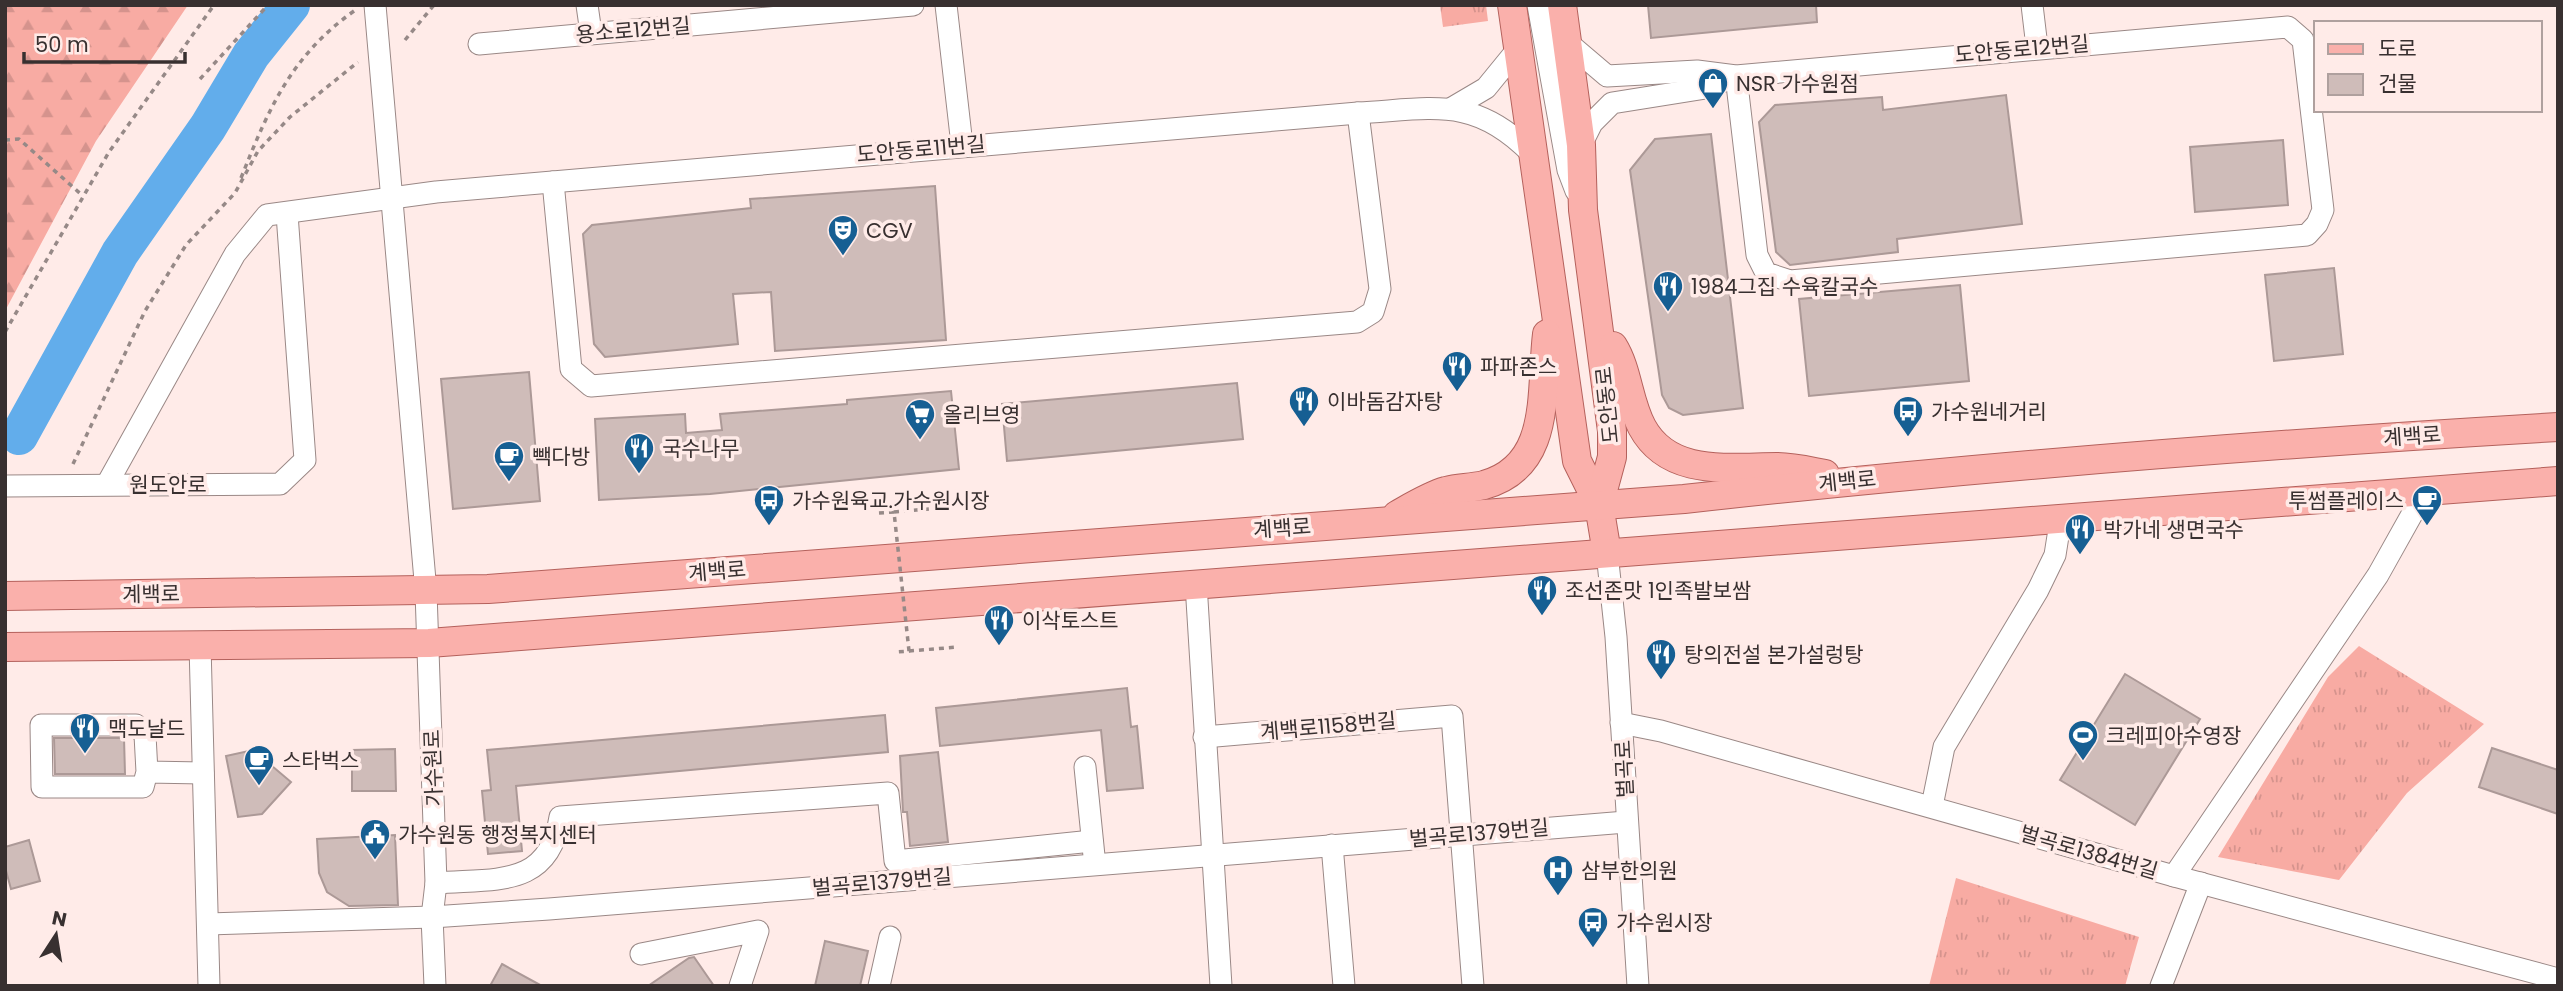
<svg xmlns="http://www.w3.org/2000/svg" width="2563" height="991" font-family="Poppins,'Noto Sans KR',sans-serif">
<defs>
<pattern id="grass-tufts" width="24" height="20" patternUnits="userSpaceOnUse" patternTransform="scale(1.75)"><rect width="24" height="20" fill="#f8aba3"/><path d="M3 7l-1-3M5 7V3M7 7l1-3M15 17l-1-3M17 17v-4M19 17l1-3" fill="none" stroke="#d5938d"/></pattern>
<pattern id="forest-firs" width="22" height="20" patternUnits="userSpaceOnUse" patternTransform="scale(1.75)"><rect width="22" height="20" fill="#f8aba3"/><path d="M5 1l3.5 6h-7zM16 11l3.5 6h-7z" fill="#d5938d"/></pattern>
</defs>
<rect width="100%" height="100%" fill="#ffebe8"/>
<!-- grass -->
<g fill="url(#grass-tufts)">
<path d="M1440 5H1486L1488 21 1443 27Z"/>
<path d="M2359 646 2484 724 2407 793 2339 880 2218 857 2328 677Z"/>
<path d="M1956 878 2139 937 2125 986H1929Z"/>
</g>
<!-- forest -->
<path fill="url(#forest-firs)" d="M5 5H188L96 141 5 311Z"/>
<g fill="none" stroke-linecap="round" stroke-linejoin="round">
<!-- river -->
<path stroke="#62adeb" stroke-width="38" d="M19 436 120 253 208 127 251 55 291 5"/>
</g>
<!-- building -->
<g fill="#cfbcb9" stroke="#ac9997" stroke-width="2">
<path d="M1648 5H1816L1817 22 1651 38Z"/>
<path d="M2006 95 2022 224 1897 239 1898 252 1790 265 1776 252 1759 122 1775 105 1882 97 1883 110Z"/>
<path d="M1711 134 1743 408 1683 415 1669 408 1662 395 1630 170 1655 139Z"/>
<path d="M2283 140 2288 205 2195 212 2190 147Z"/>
<path d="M935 186 946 340 775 351 771 292 733 294 738 344 605 357 594 344 583 234 592 225 751 208 750 199Z"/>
<path d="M2334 268 2343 354 2274 361 2265 275Z"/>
<path d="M1960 285 1969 381 1809 396 1799 299Z"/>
<path d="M529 372 540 501 453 509 441 379Z"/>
<path d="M1237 383 1243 439 1007 461 1002 404Z"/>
<path d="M951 391 959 469 710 494 599 500 595 419 685 414 686 433 722 430 720 414 847 404V400Z"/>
<path d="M2125 674 2200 719 2135 825 2060 780Z"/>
<path d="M1127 688 1131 727 1137 726 1143 788 1107 791 1101 730 940 746 936 708Z"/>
<path d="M885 715 888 752 516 786 522 851 488 854 482 791 491 790 487 750Z"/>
<path d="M54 738H124L125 774H55Z"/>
<path d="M2492 748 2558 770V814L2479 787Z"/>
<path d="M395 749 396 791H352V750Z"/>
<path d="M253 750 291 782 262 814 238 817 226 756Z"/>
<path d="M938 752 948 842 910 846 907 812H903L900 756Z"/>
<path d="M395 835 398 905 349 906 327 892 319 873 317 839Z"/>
<path d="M29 840 40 881 11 889 5 867V847Z"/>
<path d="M825 941 868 951 860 986H815Z"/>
<path d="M694 957 714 986H648L689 958Z"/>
<path d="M502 964 542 986H490Z"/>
</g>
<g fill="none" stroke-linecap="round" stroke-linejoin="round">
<!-- minor casing -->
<g stroke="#9a8886" stroke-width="23">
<g id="minor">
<path d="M375 5 426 592 436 883 432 917 435 986"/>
<path d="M587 5 591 33"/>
<path d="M946 5 962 145"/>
<path d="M1538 5 1568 170 1576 191"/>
<path d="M2032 5 2037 47"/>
<path d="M1567 42 1607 76 1697 71 1736 76 2288 27 2303 40 2323 210 2317 224 2307 235 1790 281 1766 273 1757 255 1736 76"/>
<path d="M479 44 913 5"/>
<path d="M1452 108 1486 88 1517 50"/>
<path d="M1581 145 1592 123 1612 103 1706 88 1734 77"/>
<path d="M553 182 571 369 591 386 1357 322 1373 312 1380 289 1358 113"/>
<path d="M107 484 235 254 267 215 436 192 1358 113C1432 109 1474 95 1531 153"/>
<path d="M5 486 280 484 305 460 287 214"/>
<path d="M1607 553 1616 637 1638 986"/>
<path d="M1196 584 1221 986"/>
<path d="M200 645 209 986"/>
<path d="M1621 723 1661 731 2174 876 2558 979"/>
<path d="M1204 737 1452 716 1473 986"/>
<path d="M1085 767 1094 856"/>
<path d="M147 772 143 787H42L41 725H136L145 735 147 772 203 773"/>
<path d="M1932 806 1944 747 2038 590 2055 555 2061 517"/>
<path d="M1332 845 1344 986"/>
<path d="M2174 876 2378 575 2425 491"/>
<path d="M436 883C494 878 549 889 560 817L888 793 895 861 1092 841"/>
<path d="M208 924 432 917 549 909 1626 822"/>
<path d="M641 954 758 931 740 986"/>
<path d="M879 986 890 937"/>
<path d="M2161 986 2201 883"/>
</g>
</g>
<!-- major casing -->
<g stroke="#b4615c" stroke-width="30">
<g id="major">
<path d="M1512 5 1577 461 1599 505 1607 553"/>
<path d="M1562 5 1581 145 1583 210 1612 431V457L1599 505"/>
<path d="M1613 346C1628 370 1628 401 1642 427 1669 477 1729 467 1777 467 1793 467 1809 471 1825 474"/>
<path d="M1397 515C1413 506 1429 496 1446 491 1459 488 1471 488 1484 485 1553 466 1540 391 1547 334"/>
<path d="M5 596 488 589 1684 499C1974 467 2266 444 2558 427"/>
<path d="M5 647 429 643 2558 481"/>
</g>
</g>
<!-- path -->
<g stroke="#968987" stroke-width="3.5" stroke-dasharray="5 5" stroke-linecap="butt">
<path d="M405 40 434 5"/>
<path d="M200 79 268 5"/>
<path d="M5 140 19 139 83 196"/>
<path d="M241 178C269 108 291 56 354 11"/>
<path d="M5 332 109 152 214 5"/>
<path d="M73 464 145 311 186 245 235 193 258 151 290 117 358 62"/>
<path d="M894 512 929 509"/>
<path d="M909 651 958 647"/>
</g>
<!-- minor -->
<use href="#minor" stroke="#fff" stroke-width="21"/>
<!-- major -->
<use href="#major" stroke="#fab0ab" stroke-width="28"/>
<!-- path-bridge -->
<path stroke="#968987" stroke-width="3.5" stroke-dasharray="5 5" stroke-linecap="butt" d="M879 513 894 512 909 651 896 652"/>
</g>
<!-- icons -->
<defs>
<g id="shop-pin" transform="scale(1.575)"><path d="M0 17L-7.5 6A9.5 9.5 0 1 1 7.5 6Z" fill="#165f93" stroke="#ffebe8"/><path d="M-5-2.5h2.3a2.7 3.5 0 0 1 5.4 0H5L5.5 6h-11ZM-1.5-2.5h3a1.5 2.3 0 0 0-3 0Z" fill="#fff"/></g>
<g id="theatre-pin" transform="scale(1.575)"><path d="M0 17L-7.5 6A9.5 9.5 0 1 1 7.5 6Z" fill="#165f93" stroke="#ffebe8"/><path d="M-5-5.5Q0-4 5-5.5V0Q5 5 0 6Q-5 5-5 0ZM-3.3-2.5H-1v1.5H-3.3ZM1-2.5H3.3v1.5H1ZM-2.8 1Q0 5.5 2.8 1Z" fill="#fff"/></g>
<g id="restaurant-pin" transform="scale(1.575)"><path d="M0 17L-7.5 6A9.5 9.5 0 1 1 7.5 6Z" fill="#165f93" stroke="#ffebe8"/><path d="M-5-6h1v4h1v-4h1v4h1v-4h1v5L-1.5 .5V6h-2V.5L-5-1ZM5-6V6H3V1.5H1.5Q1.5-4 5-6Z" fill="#fff"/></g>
<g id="bus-pin" transform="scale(1.575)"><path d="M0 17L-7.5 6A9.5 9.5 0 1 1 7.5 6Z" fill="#165f93" stroke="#ffebe8"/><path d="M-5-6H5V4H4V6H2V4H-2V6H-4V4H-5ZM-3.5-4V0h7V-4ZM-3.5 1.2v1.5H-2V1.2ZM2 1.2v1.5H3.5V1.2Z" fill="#fff"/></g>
<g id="supermarket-pin" transform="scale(1.575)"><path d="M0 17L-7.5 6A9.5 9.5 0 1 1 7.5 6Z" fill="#165f93" stroke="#ffebe8"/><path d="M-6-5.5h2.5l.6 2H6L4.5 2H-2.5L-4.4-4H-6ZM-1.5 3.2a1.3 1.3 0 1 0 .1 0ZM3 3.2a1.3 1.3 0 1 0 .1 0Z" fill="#fff"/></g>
<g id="cafe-pin" transform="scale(1.575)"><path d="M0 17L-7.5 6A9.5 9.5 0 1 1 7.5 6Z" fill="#165f93" stroke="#ffebe8"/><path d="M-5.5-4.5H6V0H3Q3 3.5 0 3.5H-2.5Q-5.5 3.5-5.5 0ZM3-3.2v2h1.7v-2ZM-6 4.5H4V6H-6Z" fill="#fff"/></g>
<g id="stadium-pin" transform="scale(1.575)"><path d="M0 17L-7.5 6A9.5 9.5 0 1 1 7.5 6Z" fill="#165f93" stroke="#ffebe8"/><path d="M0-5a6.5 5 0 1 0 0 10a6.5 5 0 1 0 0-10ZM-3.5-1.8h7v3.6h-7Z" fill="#fff"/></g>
<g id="civic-pin" transform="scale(1.575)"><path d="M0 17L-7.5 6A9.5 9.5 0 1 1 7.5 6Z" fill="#165f93" stroke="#ffebe8"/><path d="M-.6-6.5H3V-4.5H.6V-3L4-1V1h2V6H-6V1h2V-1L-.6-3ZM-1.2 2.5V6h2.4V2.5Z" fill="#fff"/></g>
<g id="hospital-pin" transform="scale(1.575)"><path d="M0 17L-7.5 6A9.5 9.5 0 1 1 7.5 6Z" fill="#165f93" stroke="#ffebe8"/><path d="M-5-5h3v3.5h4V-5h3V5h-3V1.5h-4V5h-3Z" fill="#fff"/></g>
</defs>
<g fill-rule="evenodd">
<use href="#shop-pin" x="1713" y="83"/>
<use href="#theatre-pin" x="843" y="230"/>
<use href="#restaurant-pin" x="1668" y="286"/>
<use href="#restaurant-pin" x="1457" y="366"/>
<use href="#restaurant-pin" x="1304" y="401"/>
<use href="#bus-pin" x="1908" y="411"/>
<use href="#supermarket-pin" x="920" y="414"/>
<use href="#restaurant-pin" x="639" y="448"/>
<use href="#cafe-pin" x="509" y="456"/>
<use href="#bus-pin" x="769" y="500"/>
<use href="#cafe-pin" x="2427" y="500"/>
<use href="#restaurant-pin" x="2080" y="529"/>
<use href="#restaurant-pin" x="1542" y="590"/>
<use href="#restaurant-pin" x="999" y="620"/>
<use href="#restaurant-pin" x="1661" y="654"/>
<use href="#restaurant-pin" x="85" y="728"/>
<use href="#stadium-pin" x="2083" y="735"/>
<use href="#cafe-pin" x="259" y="760"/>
<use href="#civic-pin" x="375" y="834"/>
<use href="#hospital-pin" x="1558" y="870"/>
<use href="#bus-pin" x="1593" y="922"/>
</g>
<g text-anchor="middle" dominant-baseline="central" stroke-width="7" stroke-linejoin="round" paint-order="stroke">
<!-- street labels -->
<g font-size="21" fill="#383030" stroke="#ffebe8">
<text transform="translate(633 30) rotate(-5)">용소로12번길</text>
<text transform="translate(2022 49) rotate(-5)">도안동로12번길</text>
<text transform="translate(921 149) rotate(-5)">도안동로11번길</text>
<text transform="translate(1607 405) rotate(-96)">도안동로</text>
<text transform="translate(2412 436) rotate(-4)">계백로</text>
<text transform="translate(1847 481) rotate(-6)">계백로</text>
<text x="168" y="484">원도안로</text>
<text transform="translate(1282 528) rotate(-4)">계백로</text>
<text transform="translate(717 571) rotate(-5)">계백로</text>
<text transform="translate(151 594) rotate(-1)">계백로</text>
<text transform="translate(1328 726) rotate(-5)">계백로1158번길</text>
<text transform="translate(433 768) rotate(-92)">가수원로</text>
<text transform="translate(1624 769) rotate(-93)">벌곡로</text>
<text transform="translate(1479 833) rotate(-5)">벌곡로1379번길</text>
<text transform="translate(2089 852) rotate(16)">벌곡로1384번길</text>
<text transform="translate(882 882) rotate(-5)">벌곡로1379번길</text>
</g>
<!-- poi labels -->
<g font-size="21" fill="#383030" stroke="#ffebe8" text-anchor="start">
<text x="1736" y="83">NSR 가수원점</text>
<text x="866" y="230">CGV</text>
<text x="1691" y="286">1984그집 수육칼국수</text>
<text x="1480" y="366">파파존스</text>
<text x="1327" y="401">이바돔감자탕</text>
<text x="1931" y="411">가수원네거리</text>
<text x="943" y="414">올리브영</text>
<text x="662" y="448">국수나무</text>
<text x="532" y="456">빽다방</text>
<text x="792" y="500">가수원육교.가수원시장</text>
<text x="2404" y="500" text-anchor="end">투썸플레이스</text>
<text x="2103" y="529">박가네 생면국수</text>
<text x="1565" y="590">조선존맛 1인족발보쌈</text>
<text x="1022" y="620">이삭토스트</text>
<text x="1684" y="654">탕의전설 본가설렁탕</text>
<text x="108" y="728">맥도날드</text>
<text x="2106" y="735">크레피아수영장</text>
<text x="282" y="760">스타벅스</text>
<text x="398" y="834">가수원동 행정복지센터</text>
<text x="1581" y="870">삼부한의원</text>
<text x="1616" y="922">가수원시장</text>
</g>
</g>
<!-- border -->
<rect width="2563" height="991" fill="none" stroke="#383030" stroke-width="14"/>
<!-- legend -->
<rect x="2314" y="21" width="228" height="91" fill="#ffebe8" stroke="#afa09e" stroke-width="2"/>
<rect x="2328" y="44" width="35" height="10" fill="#fab0ab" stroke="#afa09e" stroke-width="2"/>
<text x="2378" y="56" font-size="21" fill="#383030">도로</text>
<rect x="2328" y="74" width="35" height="21" fill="#cfbcb9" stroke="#afa09e" stroke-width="2"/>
<text x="2378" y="91" font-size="21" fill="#383030">건물</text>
<!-- north arrow -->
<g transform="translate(56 935) rotate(12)" stroke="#ffebe8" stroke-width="5" paint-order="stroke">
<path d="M0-5L12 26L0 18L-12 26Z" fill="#383030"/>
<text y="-10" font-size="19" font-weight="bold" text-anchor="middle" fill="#383030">N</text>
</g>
<!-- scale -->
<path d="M24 52v10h161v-10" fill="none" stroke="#383030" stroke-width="3.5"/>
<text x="35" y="52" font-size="21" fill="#383030" stroke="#ffebe8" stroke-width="5" paint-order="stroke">50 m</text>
</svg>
